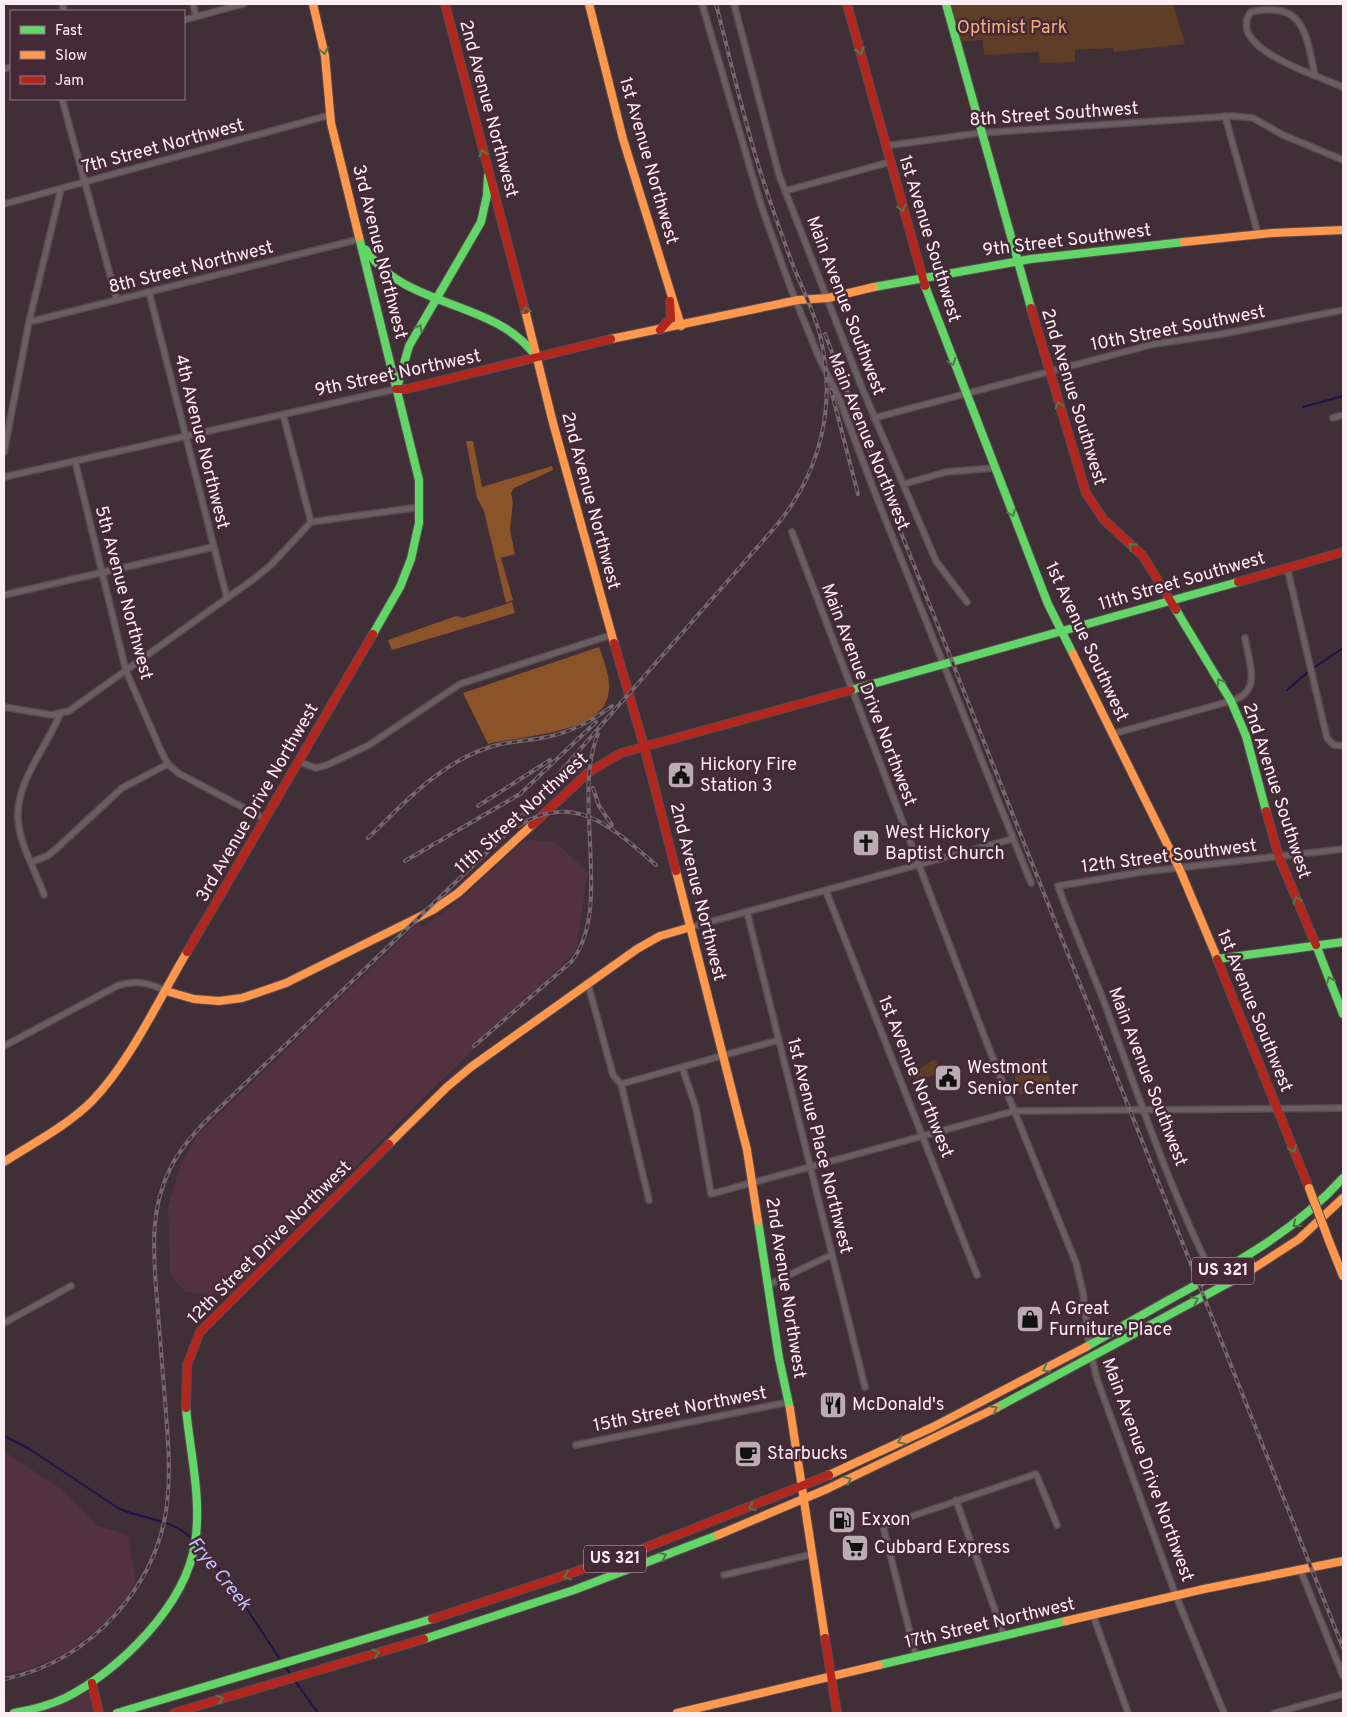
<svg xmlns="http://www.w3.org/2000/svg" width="1347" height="1717" font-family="Overpass,sans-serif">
<rect width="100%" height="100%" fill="#402f37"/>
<!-- built -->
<g fill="#523141">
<path d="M525 840 554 841 588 872 576 951 425 1096 229 1296 185 1292 170 1274 168 1208 180 1166 197 1136 418 923 423 927 462 898Z"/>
<path d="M4 1451 61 1489 96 1525 128 1535 136 1584 110 1618 65 1654 22 1671 4 1673Z"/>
<path d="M92 1683 99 1713H14H19Z"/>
</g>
<!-- green -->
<g fill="#5f3e27">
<path d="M951 4H1173L1185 44 1114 52 1113 48 1075 50V62L1040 63 1039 52 984 55 983 40 961 41Z"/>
<path d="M1044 1057 1052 1086 1020 1095 1012 1066Z"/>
<path d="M935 1059 941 1072 917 1081 913 1073Z"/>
</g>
<!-- forest -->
<g fill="#8b5329">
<path d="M466 441H473L482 487 552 466 553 470 514 488 511 493 513 502 510 530 515 554 501 558 513 600 506 603 484 511 477 498Z"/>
<path d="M512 602 515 613 392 650 388 640 456 616 463 618Z"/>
<path d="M599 647C604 662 612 679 608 696 600 734 518 736 488 744L463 693Z"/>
</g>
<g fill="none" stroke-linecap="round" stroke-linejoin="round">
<!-- stream -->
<g stroke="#1d1249" stroke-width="2">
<path d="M1303 407 1343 396"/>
<path d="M1315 667 1343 648"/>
<path d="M1287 690 1308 672"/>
<path d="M4 1436 28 1448 118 1508C143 1520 172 1518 192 1539"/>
<path d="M198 1544 228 1580 281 1661"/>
<path d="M285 1667 291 1675"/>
<path d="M295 1681 318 1713"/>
</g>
<!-- street casing -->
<g stroke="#594c52" stroke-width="8">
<g id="street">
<path d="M62 4 64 11"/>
<path d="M193 4 196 16"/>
<path d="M702 4 761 205 791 289 820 360 839 398 878 501 1031 883"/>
<path d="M734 4 779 175 862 388 936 561 967 602"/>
<path d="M184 20 243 4"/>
<path d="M4 69 11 67"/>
<path d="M1315 75C1306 37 1306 0 1251 12 1224 48 1321 77 1343 87"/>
<path d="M62 99 117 300"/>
<path d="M1225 116 1258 234"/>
<path d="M885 146 980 133 1233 116 1253 118 1283 135 1343 160"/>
<path d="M785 191 890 162"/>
<path d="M4 204 330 115"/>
<path d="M149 292 227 598"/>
<path d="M29 322 360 239"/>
<path d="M283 414 311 522"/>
<path d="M874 418 1154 344 1222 334 1343 310"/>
<path d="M1333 418 1343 415"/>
<path d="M4 452 29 322 61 189"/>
<path d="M75 461 126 671 162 753 168 764 178 773 265 819"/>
<path d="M4 477 396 389"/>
<path d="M904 484 946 472 994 468"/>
<path d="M311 522 420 507"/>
<path d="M792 532 988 1046 1076 1263 1083 1293 1089 1345"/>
<path d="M1287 567 1327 738 1334 745 1343 746"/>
<path d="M4 595 213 547"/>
<path d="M4 707 52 715 69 711 255 578 271 565 311 522"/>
<path d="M1112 734 1231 701C1263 692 1249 663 1245 638"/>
<path d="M299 762 316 768 327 765 369 745 460 684 611 635"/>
<path d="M32 862 47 856 56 849 122 788 168 764"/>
<path d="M826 891 977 1275"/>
<path d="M44 895C36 871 19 844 18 818 16 781 47 747 60 714"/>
<path d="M747 912 865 1387"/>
<path d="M691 927 1012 839"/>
<path d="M588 984 613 1075 621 1084 649 1200"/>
<path d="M4 1046 117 986C135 979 149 983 166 991"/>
<path d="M682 1067 696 1108 711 1194 1014 1111 1343 1108"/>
<path d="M621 1084 779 1040"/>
<path d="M1213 1276C1169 1188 1138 1094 1104 1002 1089 963 1072 925 1058 886L1142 872 1343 849"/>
<path d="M768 1285 831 1255"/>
<path d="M4 1323 71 1286"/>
<path d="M1092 1358 1097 1379 1176 1596 1224 1713"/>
<path d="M576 1445 789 1402"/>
<path d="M956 1500 1004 1636"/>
<path d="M1300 1569 1343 1676"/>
<path d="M724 1575 813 1554"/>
<path d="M1093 1615 1128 1713"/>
<path d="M916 1657 883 1526 1036 1474 1057 1525"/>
<path d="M1275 1713 1343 1694"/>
</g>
</g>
<!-- fast casing -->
<g stroke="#594c52" stroke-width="10">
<g id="fast">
<path d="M946 4 1031 308"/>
<path d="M359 237 419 480V523L411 559 400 587 373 634"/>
<path d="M366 250C406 309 493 299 535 355"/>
<path d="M925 286 1048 604 1073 654"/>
<path d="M874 287 1031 259 1184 242"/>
<path d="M397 388 409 346 481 222 487 195 488 176"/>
<path d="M1176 610 1231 701 1246 736 1266 811"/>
<path d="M851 690 1238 582"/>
<path d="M1316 945 1343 1014"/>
<path d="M1215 953 1217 959 1343 942"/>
<path d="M758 1221 779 1358 790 1409"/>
<path d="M1086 1347C1116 1330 1145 1313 1176 1296 1238 1262 1294 1232 1343 1178"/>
<path d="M996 1408 1245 1274"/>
<path d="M424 1639 574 1590 718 1535"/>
<path d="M879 1665 1066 1621"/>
<path d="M14 1713C31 1710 48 1706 65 1698 119 1671 186 1605 195 1543 202 1498 190 1453 186 1408"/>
<path d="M117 1713 432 1619"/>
</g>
</g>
<!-- slow casing -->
<g stroke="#594c52" stroke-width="10">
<g id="slow">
<path d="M313 4 325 56 331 123 359 237"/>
<path d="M589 4 623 139 681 326"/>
<path d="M1184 242 1272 233 1343 230"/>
<path d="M525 310 553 423 614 643"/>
<path d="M611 339 798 300 828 298 874 287"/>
<path d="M1073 654 1180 870 1215 953"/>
<path d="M676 871 747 1150 758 1221"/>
<path d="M166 991 194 999 219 1001 242 998 286 983 433 910 458 893 532 825"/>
<path d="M389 1144 447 1087 471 1067 637 949 660 936 691 927"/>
<path d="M4 1162C33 1143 67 1126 92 1101 130 1062 159 999 187 952"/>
<path d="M1329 1241 1343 1276"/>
<path d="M1245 1274 1299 1239 1343 1198"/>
<path d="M790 1409 825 1638"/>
<path d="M829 1475 933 1427 1086 1347"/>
<path d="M718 1535 827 1489 996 1408"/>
<path d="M1066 1621 1204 1589 1343 1561"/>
<path d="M677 1713 879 1665"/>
</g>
</g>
<!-- jam casing -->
<g stroke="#594c52" stroke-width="10">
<g id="jam">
<path d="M445 4 525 310"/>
<path d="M847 4 925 286"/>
<path d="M1031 308 1086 493 1104 520 1143 556 1176 610"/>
<path d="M660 330 671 318 670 301"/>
<path d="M396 389H407L611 339"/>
<path d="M1238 582 1343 552"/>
<path d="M614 643 644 746 676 871"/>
<path d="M1266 811 1279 857 1316 945"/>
<path d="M532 825 589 772 621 753 851 690"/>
<path d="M187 952 373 634"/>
<path d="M1217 959 1309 1188"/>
<path d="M186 1408 187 1365 200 1332 389 1144"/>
<path d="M432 1619 632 1553 829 1475"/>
<path d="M825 1638 837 1713"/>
<path d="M92 1683 99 1713"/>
<path d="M174 1713 424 1639"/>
</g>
</g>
<!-- street -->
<use href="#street" stroke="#6a5e63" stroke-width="5"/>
<!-- fast -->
<use href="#fast" stroke="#63d668" stroke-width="8"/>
<!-- slow -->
<use href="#slow" stroke="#ff974d" stroke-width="8"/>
<!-- jam -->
<use href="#jam" stroke="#b3261e" stroke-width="8"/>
<!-- rail casing -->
<g stroke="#74686e" stroke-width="4">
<g id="rail">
<path d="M825 334 902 535 1343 1648"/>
<path d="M831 390 858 494"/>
<path d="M593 788 599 806 612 825"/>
<path d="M478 806 550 760"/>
<path d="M518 826C575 790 614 829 656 865"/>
<path d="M368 838C405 802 440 763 490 747 509 741 528 741 547 737 572 732 592 721 612 706"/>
<path d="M405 861 520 794 596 722"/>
<path d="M474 1046 571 962C614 909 571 798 598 734"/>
<path d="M4 1679C47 1671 87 1647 116 1614 176 1546 172 1485 165 1401 162 1363 159 1325 156 1287 153 1247 151 1206 170 1169 179 1150 194 1133 209 1118L504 836 776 526C821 472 837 404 820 335 814 312 803 290 794 268 784 241 774 214 765 186 745 127 732 65 716 4"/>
</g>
</g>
<!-- rail -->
<use href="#rail" stroke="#462937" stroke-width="2" stroke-dasharray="5.5" stroke-linecap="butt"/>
<!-- slow-bridge casing -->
<g stroke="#594c52" stroke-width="10" stroke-linecap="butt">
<path id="slow-bridge" d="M1309 1188 1329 1241"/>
</g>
<!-- slow-bridge -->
<use href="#slow-bridge" stroke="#ff974d" stroke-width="8"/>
</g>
<!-- one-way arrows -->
<defs><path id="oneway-chevron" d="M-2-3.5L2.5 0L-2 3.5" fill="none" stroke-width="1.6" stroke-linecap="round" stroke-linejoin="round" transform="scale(1.25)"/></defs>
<g stroke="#53774d">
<use href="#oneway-chevron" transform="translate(324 51) rotate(79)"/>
<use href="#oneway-chevron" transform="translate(860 51) rotate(76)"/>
<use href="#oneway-chevron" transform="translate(483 153) rotate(-103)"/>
<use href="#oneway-chevron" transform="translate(902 208) rotate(75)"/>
<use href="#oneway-chevron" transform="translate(526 310) rotate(-105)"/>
<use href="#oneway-chevron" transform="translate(419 328) rotate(-61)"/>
<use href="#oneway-chevron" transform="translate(952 362) rotate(69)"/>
<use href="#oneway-chevron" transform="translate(1059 405) rotate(-107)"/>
<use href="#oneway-chevron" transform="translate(1012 513) rotate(68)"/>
<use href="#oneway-chevron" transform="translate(1132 546) rotate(-135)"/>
<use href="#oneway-chevron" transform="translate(1220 682) rotate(-121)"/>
<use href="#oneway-chevron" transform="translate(1297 900) rotate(-112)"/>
<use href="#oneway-chevron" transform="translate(1330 980) rotate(-112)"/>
<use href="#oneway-chevron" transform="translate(1293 1149) rotate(68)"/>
<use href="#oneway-chevron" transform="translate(1296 1224) rotate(142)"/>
<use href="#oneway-chevron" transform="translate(1195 1300) rotate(-26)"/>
<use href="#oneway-chevron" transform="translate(1046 1369) rotate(154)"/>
<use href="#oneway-chevron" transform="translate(994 1409) rotate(-27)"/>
<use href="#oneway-chevron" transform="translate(901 1441) rotate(154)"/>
<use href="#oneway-chevron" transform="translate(848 1480) rotate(-25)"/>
<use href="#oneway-chevron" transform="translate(752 1507) rotate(158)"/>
<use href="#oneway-chevron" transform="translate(663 1556) rotate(-22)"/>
<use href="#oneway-chevron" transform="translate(567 1576) rotate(161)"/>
<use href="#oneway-chevron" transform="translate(376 1653) rotate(-17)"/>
<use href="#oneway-chevron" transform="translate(220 1699) rotate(-17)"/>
</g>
<!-- icons -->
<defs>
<g id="civic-square" transform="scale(1.4375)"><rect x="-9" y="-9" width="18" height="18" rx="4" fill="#bbabb2" stroke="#462937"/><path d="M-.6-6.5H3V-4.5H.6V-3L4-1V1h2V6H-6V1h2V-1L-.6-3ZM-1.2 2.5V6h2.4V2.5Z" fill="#111"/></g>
<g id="church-square" transform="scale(1.4375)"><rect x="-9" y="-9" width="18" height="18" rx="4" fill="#bbabb2" stroke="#462937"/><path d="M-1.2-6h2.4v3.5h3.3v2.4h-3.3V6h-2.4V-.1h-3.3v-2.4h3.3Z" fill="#111"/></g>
<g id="shop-square" transform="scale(1.4375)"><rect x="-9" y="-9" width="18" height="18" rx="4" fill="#bbabb2" stroke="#462937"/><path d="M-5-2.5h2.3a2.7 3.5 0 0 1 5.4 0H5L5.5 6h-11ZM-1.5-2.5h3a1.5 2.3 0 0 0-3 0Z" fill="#111"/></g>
<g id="restaurant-square" transform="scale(1.4375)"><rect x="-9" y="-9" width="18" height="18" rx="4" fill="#bbabb2" stroke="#462937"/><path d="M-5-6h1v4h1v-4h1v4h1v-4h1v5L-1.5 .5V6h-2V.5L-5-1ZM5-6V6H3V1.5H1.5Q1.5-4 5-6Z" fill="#111"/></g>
<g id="cafe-square" transform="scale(1.4375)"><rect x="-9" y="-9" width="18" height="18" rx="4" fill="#bbabb2" stroke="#462937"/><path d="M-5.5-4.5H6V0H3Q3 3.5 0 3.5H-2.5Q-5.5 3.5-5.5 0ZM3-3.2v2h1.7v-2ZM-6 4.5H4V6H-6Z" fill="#111"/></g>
<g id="fuel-square" transform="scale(1.4375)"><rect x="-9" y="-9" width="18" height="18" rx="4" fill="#bbabb2" stroke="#462937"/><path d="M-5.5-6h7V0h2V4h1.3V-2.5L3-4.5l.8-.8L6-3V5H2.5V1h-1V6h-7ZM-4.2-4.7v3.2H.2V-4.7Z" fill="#111"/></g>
<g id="supermarket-square" transform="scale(1.4375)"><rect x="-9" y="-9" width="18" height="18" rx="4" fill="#bbabb2" stroke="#462937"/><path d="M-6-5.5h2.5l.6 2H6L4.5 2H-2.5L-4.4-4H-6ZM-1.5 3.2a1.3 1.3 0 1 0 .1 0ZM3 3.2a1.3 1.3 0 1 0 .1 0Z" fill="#111"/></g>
</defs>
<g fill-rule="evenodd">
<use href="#civic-square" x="681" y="775"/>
<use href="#church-square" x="866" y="843"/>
<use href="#civic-square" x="948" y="1078"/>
<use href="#shop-square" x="1030" y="1319"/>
<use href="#restaurant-square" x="833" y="1405"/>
<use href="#cafe-square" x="748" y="1454"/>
<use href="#fuel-square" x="842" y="1520"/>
<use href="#supermarket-square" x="855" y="1548"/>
</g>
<g text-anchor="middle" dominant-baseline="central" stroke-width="5" stroke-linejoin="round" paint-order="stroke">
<!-- shield labels -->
<g fill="#462937" stroke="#c6b3bb" stroke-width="1">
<rect x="1192" y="1257.5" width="62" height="27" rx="4"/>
<rect x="584" y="1545.5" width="62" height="27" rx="4"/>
</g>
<g font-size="16" font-weight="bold" fill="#fdeef4">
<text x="1223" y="1271">US 321</text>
<text x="615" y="1559">US 321</text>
</g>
<!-- park labels -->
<g font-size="18" fill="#f6af7b" stroke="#462937">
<text x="1012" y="28">Optimist Park</text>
</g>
<!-- street labels -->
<g font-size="18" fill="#fdeef4" stroke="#462937">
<text transform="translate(488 109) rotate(75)">2nd Avenue Northwest</text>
<text transform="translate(1054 115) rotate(-4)">8th Street Southwest</text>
<text transform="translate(163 147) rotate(-15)">7th Street Northwest</text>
<text transform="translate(648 161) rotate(74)">1st Avenue Northwest</text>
<text transform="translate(929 239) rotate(73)">1st Avenue Southwest</text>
<text transform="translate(1067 241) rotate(-7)">9th Street Southwest</text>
<text transform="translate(379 252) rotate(76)">3rd Avenue Northwest</text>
<text transform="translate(191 268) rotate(-14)">8th Street Northwest</text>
<text transform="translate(845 306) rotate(69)">Main Avenue Southwest</text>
<text transform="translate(1178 329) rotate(-11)">10th Street Southwest</text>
<text transform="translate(398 374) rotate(-12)">9th Street Northwest</text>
<text transform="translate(1073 397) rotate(73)">2nd Avenue Southwest</text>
<text transform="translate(201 442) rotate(76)">4th Avenue Northwest</text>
<text transform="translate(868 442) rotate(68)">Main Avenue Northwest</text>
<text transform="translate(590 501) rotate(75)">2nd Avenue Northwest</text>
<text transform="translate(1182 582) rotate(-16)">11th Street Southwest</text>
<text transform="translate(123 593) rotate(75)">5th Avenue Northwest</text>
<text transform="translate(1086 642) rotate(65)">1st Avenue Southwest</text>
<text transform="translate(868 695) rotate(69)">Main Avenue Drive Northwest</text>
<text transform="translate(1276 791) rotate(72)">2nd Avenue Southwest</text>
<text transform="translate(258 803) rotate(-60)">3rd Avenue Drive Northwest</text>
<text transform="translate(522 814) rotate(-42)">11th Street Northwest</text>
<text transform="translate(1169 857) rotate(-7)">12th Street Southwest</text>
<text transform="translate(697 892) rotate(76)">2nd Avenue Northwest</text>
<text transform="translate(1254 1011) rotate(68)">1st Avenue Southwest</text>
<text transform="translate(915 1077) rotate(68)">1st Avenue Northwest</text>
<text transform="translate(1147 1077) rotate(69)">Main Avenue Southwest</text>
<text transform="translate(819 1146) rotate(76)">1st Avenue Place Northwest</text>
<text transform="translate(270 1243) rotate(-45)">12th Street Drive Northwest</text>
<text transform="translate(785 1288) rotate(81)">2nd Avenue Northwest</text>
<text transform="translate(680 1410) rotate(-11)">15th Street Northwest</text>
<text transform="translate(1147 1470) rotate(70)">Main Avenue Drive Northwest</text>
<text transform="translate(990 1624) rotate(-13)">17th Street Northwest</text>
</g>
<!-- poi labels -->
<g font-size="18" fill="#fdeef4" stroke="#462937" text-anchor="start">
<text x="700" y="765">Hickory Fire<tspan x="700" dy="21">Station 3</tspan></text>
<text x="885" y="833">West Hickory<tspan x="885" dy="21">Baptist Church</tspan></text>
<text x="967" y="1068">Westmont<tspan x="967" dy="21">Senior Center</tspan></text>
<text x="1049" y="1309">A Great<tspan x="1049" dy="21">Furniture Place</tspan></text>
<text x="852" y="1405">McDonald's</text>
<text x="767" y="1454">Starbucks</text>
<text x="861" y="1520">Exxon</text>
<text x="874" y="1548">Cubbard Express</text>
</g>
<!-- water labels -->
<g font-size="19" font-style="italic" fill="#bfc2fb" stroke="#462937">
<text transform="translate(219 1574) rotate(51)">Frye Creek</text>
</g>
</g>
<!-- border -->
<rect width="1347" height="1717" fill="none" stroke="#fdeef4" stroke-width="10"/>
<!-- legend -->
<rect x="10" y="10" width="175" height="90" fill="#462937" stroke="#8f7883"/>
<rect x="20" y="26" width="25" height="8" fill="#63d668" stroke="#8f7883"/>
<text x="55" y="35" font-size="15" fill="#fdeef4">Fast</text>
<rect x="20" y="51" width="25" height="8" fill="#ff974d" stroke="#8f7883"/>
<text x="55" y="60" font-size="15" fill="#fdeef4">Slow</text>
<rect x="20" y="76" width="25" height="8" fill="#b3261e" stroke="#8f7883"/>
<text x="55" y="85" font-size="15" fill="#fdeef4">Jam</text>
</svg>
